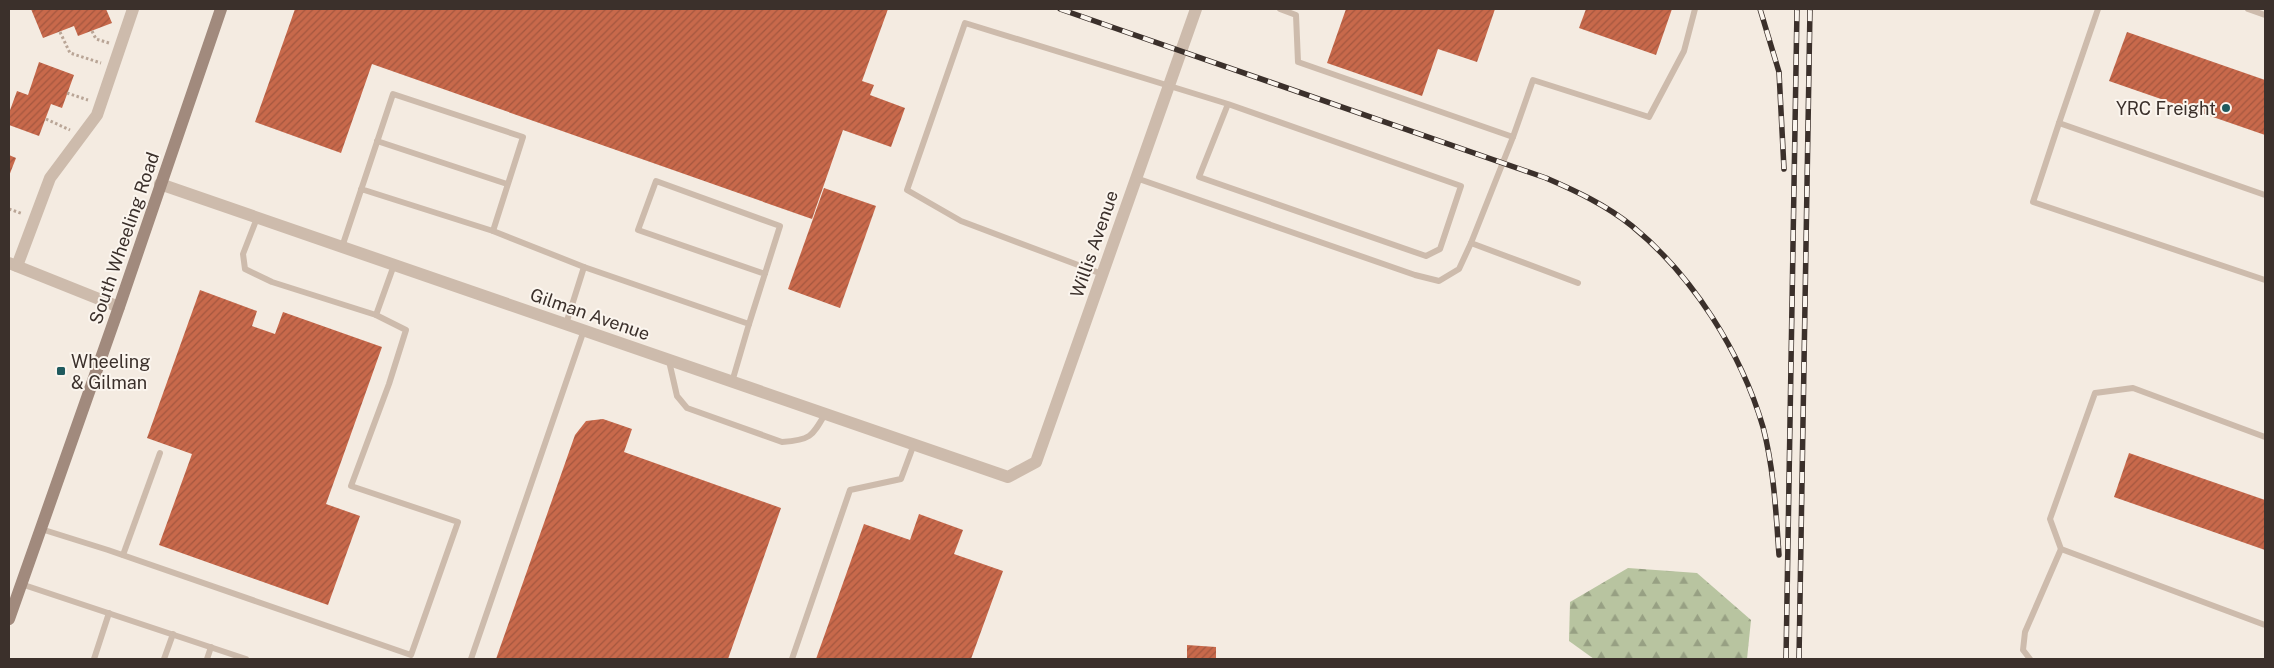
<svg xmlns="http://www.w3.org/2000/svg" width="2274" height="668" font-family="'Public Sans',sans-serif">
<defs>
<pattern id="forest-firs" width="22" height="20" patternUnits="userSpaceOnUse" patternTransform="scale(1.25)"><rect width="22" height="20" fill="#b8c4a0"/><path d="M5 1l3.5 6h-7zM16 11l3.5 6h-7z" fill="#97a083"/></pattern>
<pattern id="building-hatch" width="6" height="6" patternUnits="userSpaceOnUse" patternTransform="scale(1.25)"><rect width="6" height="6" fill="#c8694b"/><path d="M-1 1l2-2M0 6l6-6M5 7l2-2" fill="none" stroke="#a4573f"/></pattern>
</defs>
<rect width="100%" height="100%" fill="#f4ebe1"/>
<!-- forest -->
<path fill="url(#forest-firs)" d="M1628 568 1697 573 1751 620 1747 659H1594L1569 641 1570 602Z"/>
<!-- building -->
<g fill="url(#building-hatch)">
<path d="M31 9H106L112 23 78 36 74 26 43 38Z"/>
<path d="M295 9H888L862 81 874 85 870 95 905 108 891 147 843 130 812 219 372 64 341 153 255 122Z"/>
<path d="M1346 9H1495L1477 62 1438 49 1422 96 1327 63Z"/>
<path d="M1586 9H1672L1656 55 1579 28Z"/>
<path d="M2127 32 2265 80V135L2109 81Z"/>
<path d="M39 62 74 75 62 108 51 104 39 136 9 125V113L17 91 28 95Z"/>
<path d="M9 155 16 158 9 176Z"/>
<path d="M824 188 876 206 840 308 788 289Z"/>
<path d="M200 290 257 311 252 326 275 334 283 312 382 347 326 504 360 516 328 605 159 545 192 454 147 438Z"/>
<path d="M603 419 632 429 624 452 781 508 728 659H496L575 435 586 421Z"/>
<path d="M2129 453 2265 500V550L2114 497Z"/>
<path d="M919 514 963 530 954 554 1003 571 971 659H816L864 524 910 540Z"/>
<path d="M1187 645 1216 647V659H1187Z"/>
</g>
<g fill="none" stroke-linecap="round" stroke-linejoin="round">
<!-- path -->
<g stroke="#b9a596" stroke-width="3" stroke-dasharray="2.5 2.5" stroke-linecap="butt">
<path d="M92 31 96 39 109 43"/>
<path d="M60 32 70 53 101 63"/>
<path d="M67 93 88 100"/>
<path d="M46 119 70 130"/>
<path d="M9 209 23 214"/>
</g>
<!-- service -->
<g stroke="#cdbbac" stroke-width="6">
<path d="M1280 9 1296 15 1298 62 1513 137 1533 80 1649 117 1684 51 1695 9"/>
<path d="M2098 9 2059 123 2265 195"/>
<path d="M2248 9 2265 15"/>
<path d="M2059 123 2033 202 2265 280"/>
<path d="M1513 137 1471 243 1578 283"/>
<path d="M377 141 507 184"/>
<path d="M1136 178 1415 275 1439 281 1459 269 1471 243"/>
<path d="M257 218 243 254 245 269 272 282 376 315 394 265"/>
<path d="M493 231 584 267 566 324"/>
<path d="M342 247 393 94 523 137 493 231 361 189"/>
<path d="M584 267 749 324 732 382"/>
<path d="M1102 274 961 221 907 190 965 23 1228 104 1461 186 1440 249 1426 256 1199 177 1228 104"/>
<path d="M749 324 780 226 656 181 638 230 765 274"/>
<path d="M669 361 677 396 687 408 782 442C810 440 812 437 825 414"/>
<path d="M2265 437 2133 388 2095 393 2050 519 2061 549 2265 625"/>
<path d="M41 529 108 550 411 655 458 522 351 486 389 384 406 330 376 315"/>
<path d="M123 555 160 453"/>
<path d="M21 584 246 659"/>
<path d="M94 659 109 613"/>
<path d="M164 659 173 634"/>
<path d="M207 659 211 647"/>
<path d="M471 659 584 330"/>
<path d="M792 659 850 490 901 479 914 444"/>
<path d="M2030 659 2023 650 2025 632 2061 549"/>
</g>
<!-- minor -->
<g stroke="#cdbbac" stroke-width="12">
<path d="M160 184 1008 477 1036 462 1196 9"/>
<path d="M9 263 119 307"/>
<path d="M17 266 50 178 97 115 133 9"/>
</g>
<!-- secondary -->
<path stroke="#a18a7d" stroke-width="12" d="M9 619 119 307 221 9"/>
<!-- rail casing -->
<g stroke="#3b302b" stroke-width="5.5">
<g id="rail">
<path d="M1060 9 1546 178C1576 191 1606 205 1632 226 1693 276 1741 352 1763 427 1774 469 1776 513 1779 555"/>
<path d="M1760 9 1779 72 1784 169"/>
<path d="M1786 659 1797 9"/>
<path d="M1799 659 1810 9"/>
</g>
</g>
<!-- rail -->
<use href="#rail" stroke="#fbf5ee" stroke-width="4" stroke-dasharray="11" stroke-linecap="butt"/>
</g>
<!-- markers -->
<g fill="#1f5a5e" stroke="#fbf5ee" stroke-width="2">
<circle cx="2226" cy="108" r="5"/>
<rect x="56" y="366" width="10" height="10" rx="2.5"/>
</g>
<g text-anchor="middle" dominant-baseline="central" stroke-width="4" stroke-linejoin="round" paint-order="stroke">
<!-- poi labels -->
<g font-size="18" fill="#3b302b" stroke="#fbf5ee" text-anchor="end">
<text x="2216" y="108">YRC Freight</text>
<text x="71" y="361" text-anchor="start">Wheeling<tspan x="71" dy="21">&amp; Gilman</tspan></text>
</g>
<!-- street labels -->
<g font-size="18" fill="#3b302b" stroke="#fbf5ee">
<text transform="translate(124 238) rotate(-71)">South Wheeling Road</text>
<text transform="translate(1094 244) rotate(-71)">Willis Avenue</text>
<text transform="translate(590 314) rotate(19)">Gilman Avenue</text>
</g>
</g>
<!-- border -->
<rect width="2274" height="668" fill="none" stroke="#3b302b" stroke-width="20"/>
</svg>
